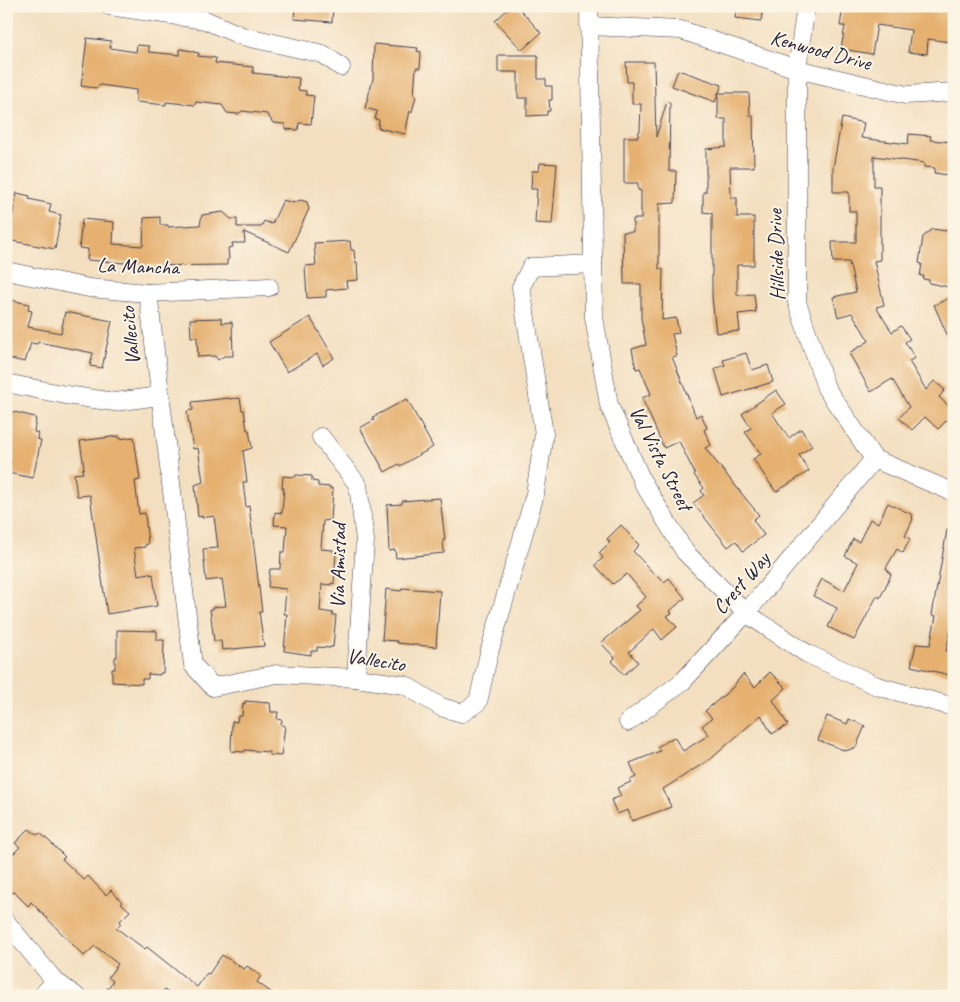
<svg xmlns="http://www.w3.org/2000/svg" width="960" height="1002" font-family="Caveat,sans-serif">
<rect width="100%" height="100%" fill="#fcf5e5"/>
<filter id="ink" filterUnits="userSpaceOnUse"><feTurbulence type="fractalNoise" baseFrequency=".02" numOctaves="2"/><feDisplacementMap in="SourceGraphic" scale="10" xChannelSelector="R" yChannelSelector="G"/><feConvolveMatrix kernelMatrix="1 2 1 2 8 2 1 2 1" color-interpolation-filters="sRGB"/></filter>
<filter id="wash" filterUnits="userSpaceOnUse"><feTurbulence type="fractalNoise" baseFrequency=".0096" numOctaves="4" result="noise"/><feDisplacementMap in="SourceGraphic" scale="20" xChannelSelector="R" yChannelSelector="G"/><feGaussianBlur stdDeviation="1.12" result="paint"/><feColorMatrix in="noise" values="0 0 0 0 0 0 0 0 0 0 0 0 0 0 0 0 0 1.4 0 .05"/><feComposite in="paint" operator="in"/></filter>
<g filter="url(#wash)">
<rect width="100%" height="100%" fill="#f3dfc0"/>
<g id="blocks">
<!-- building -->
<g fill="#e5b070">
<path d="M295 6H333L332 22 294 19Z"/>
<path d="M511 6H517L541 33 522 50 495 21Z"/>
<path d="M737 6H763L761 21 735 18Z"/>
<path d="M854 6H952L949 42 928 39 927 54 908 52 911 30 877 25 872 54 841 49 845 26H840L843 7 854 9Z"/>
<path d="M87 38 111 41 110 48 136 52 137 45 149 46V52L180 55V49L193 51V52L199 53 198 56 216 58 215 63 253 67V73L299 78 298 90 306 91V95L314 96 311 124 299 123 298 130 285 129V124L273 123 267 114 242 111 238 114 227 113 222 105 196 102 195 105 166 102V105L136 102V90L100 85 96 88 81 86Z"/>
<path d="M374 44 418 48 417 51 421 52 420 68H416L414 95 416 96 412 112 410 111 405 134 378 128 379 120 375 119 377 111 365 108 373 79Z"/>
<path d="M498 55H538V79H546V86H552V100H549L550 111H547V115L527 116V98H518V72H498Z"/>
<path d="M626 62H654L656 137 667 102H670L669 171H676L675 203 659 204V269H663L662 320 676 318 679 333 672 334 677 356 672 357 696 417 701 414 707 428 704 430 711 445 705 448 759 515 753 520 764 535 743 551 736 541 728 547 693 503 704 495 701 491 704 488 694 475 695 474 679 441 664 448 642 398 651 394 640 368 636 369 632 349 646 345 641 318V284H624L623 232H633V219H641V191L638 190V183H624V137H638L639 131H640L641 104H632V82H627Z"/>
<path d="M678 70 722 85 715 102 672 86Z"/>
<path d="M718 93H749L750 116H753L754 167H730L731 198H737V217H754V265H737V295L754 294 756 312 738 314 740 331 716 333 712 297V213L703 212V192H706V149L726 147V119H718Z"/>
<path d="M842 118 864 123 861 138 908 144 909 134 931 136 930 140 952 142 948 175 934 173 935 168 924 167V163L874 156V186H880V260L874 261 884 305 876 307 892 332 901 326 910 339 905 342 915 358 909 361 926 390 934 381 945 390 939 397 954 411V413L938 429 925 417 912 430 899 418 909 407 892 379 871 392 849 353 869 341 852 313 838 317 833 297 856 292 849 262H833L832 242H856V211H849V192H833V168Z"/>
<path d="M540 163 557 164 552 224 535 223 537 189H531L532 171H539Z"/>
<path d="M17 193 30 196 29 199 51 204 49 212 61 215 55 249 7 240Z"/>
<path d="M283 200 292 203 301 200 307 202 309 209 289 252 244 232 245 243H232L233 247 228 248 229 259 227 260V265L138 266V264L87 260 88 249 79 248 82 219 114 222 113 244 143 246 144 218 160 217V225H168V227L200 225 202 215 223 212 231 219H237V227H261L264 221 272 224Z"/>
<path d="M932 229 954 232V288L929 283V280L923 279 924 276H920L922 264 919 263 923 237Z"/>
<path d="M350 241 351 250H354L355 262H357L358 280 346 281 347 288 326 290V297L307 298 305 266 316 265 314 243Z"/>
<path d="M954 296V348H953L934 305Z"/>
<path d="M6 299 29 304 28 310 32 311 28 327 61 333 65 312 112 321 102 368 90 366 93 353 38 342 37 344 31 343 25 362 6 358Z"/>
<path d="M310 317 334 358 323 365 317 354 287 372 269 342Z"/>
<path d="M221 318 222 323 232 322 233 356H224L218 360 215 356 198 357 197 337H191L190 319Z"/>
<path d="M746 353 752 370 768 365 773 382 723 397 715 369 725 365 723 360Z"/>
<path d="M776 390 786 404 772 413 789 438 801 429 812 446 799 455 809 471 776 492 753 459 761 454 745 432 751 428 742 414Z"/>
<path d="M229 398V399L240 398 242 410H244L247 430H249L252 448 243 451 247 482H243L246 507 249 506 262 612H259L264 646 222 650 221 641H214L210 609H213V607L226 606 222 579 206 581 203 549 218 548 214 516 202 518V516L198 517 195 485 203 482 198 448 193 449 187 411 193 410 192 402Z"/>
<path d="M407 399 433 447 400 466 399 464 385 472 360 428 374 420 373 417Z"/>
<path d="M6 410 35 417V419H36L34 432 38 433 37 439 41 440 33 478 8 473 11 462 6 461Z"/>
<path d="M119 436V439L134 437 140 480 135 481 139 514 145 513 148 544 145 545V547L134 548 138 575 150 573V575L153 574 157 606 107 614 90 495 77 496 74 474 83 473 82 469 84 468 80 441Z"/>
<path d="M296 475 312 476V481L318 482V486L331 487 330 489H333L331 520 323 521 321 549 333 550V552H336L334 584 331 583V585L322 584 320 611 333 613 332 615H336L333 647H330V648L317 647V651H311V655L284 651 287 614H284L286 589 268 587 270 569H280L281 552H285L287 526 274 525 275 512 282 513 284 488H282L283 476 295 477Z"/>
<path d="M440 498 445 540H443L444 553 396 558 395 550 389 551 387 505 402 504V501Z"/>
<path d="M888 503 913 515 912 518 913 519 905 536 910 539 903 553 897 549 886 568 891 575 880 598 877 596 854 640 828 627 837 608 813 596 822 579 844 591 858 563 845 556 853 539 859 542 870 519 878 523Z"/>
<path d="M621 525 639 545 633 551 657 577 659 576 664 582 669 578 685 598 670 611 672 613 667 616 677 627 662 640 654 629 629 652 638 662 624 675 612 661 615 658 601 643 640 610 636 606 646 597 627 574 613 584 595 565 603 558 599 553 610 542 607 539Z"/>
<path d="M947 530H954V614L946 652 954 653V676L911 666 916 644 930 645 931 641 936 616 932 615Z"/>
<path d="M402 588 440 591 436 647 397 643V641L382 640 386 589 401 591Z"/>
<path d="M117 630 157 631V640H164L163 673H160V675L148 674V679H142V684L112 682V669H115V657H117Z"/>
<path d="M770 672 786 688 773 700 788 725 772 734 761 715 712 758 663 789 671 807 632 821 628 810 617 814 611 800 621 796 617 788 631 782 630 780 636 777 630 763 660 751 657 747 674 737 683 751 709 735 702 726 712 718 705 711 731 689 743 674 755 687Z"/>
<path d="M245 701 270 703 271 712H278L277 719 282 720 281 725 285 726 281 756 269 755V752L245 750 244 752 231 751 232 721 237 722 238 716H242L243 703 245 704Z"/>
<path d="M827 716 847 724 849 719 865 726 856 747 846 751 818 740Z"/>
<path d="M29 829 37 835 40 833 49 841 65 857 62 859 84 880 88 876 106 895 111 890 122 902 121 903 130 911 120 921 121 923 116 928 145 949 147 947 197 987 207 973 209 974 222 955 244 969 247 966 261 976 257 982 276 996H173L164 990 160 996H102L113 981 108 977 118 964 95 946 84 956 31 902 28 906 14 892 13 893 6 887V861L20 847 15 843Z"/>
</g>
</g>
</g>
<g filter="url(#ink)">
<use href="#blocks" fill-opacity="0" stroke="#413e4f" stroke-width="1"/>
<g fill="none" stroke-linecap="round" stroke-linejoin="round">
<!-- minor casing -->
<g stroke="#413e4f" stroke-width="19">
<g id="minor">
<path d="M109 6 205 20 242 36 323 54 341 67"/>
<path d="M589 6 594 317 609 405 642 481 685 552 746 613 806 653 877 686 954 707"/>
<path d="M806 6 797 69V302L826 388 874 459 948 490 954 491"/>
<path d="M589 26 681 30 797 69 906 95 954 92"/>
<path d="M6 271 89 288 148 293 269 287"/>
<path d="M148 293 193 665 213 687 277 674 356 678 405 685 441 707 462 713 478 702 489 653 535 494 544 434 521 287 531 267 593 264"/>
<path d="M6 383 66 395 115 402 159 396"/>
<path d="M321 437 358 485 365 540 356 678"/>
<path d="M628 722 683 681 746 613 874 459"/>
<path d="M6 922 55 981 76 996"/>
<path d="M42 996 55 981"/>
</g>
</g>
<!-- minor -->
<use href="#minor" stroke="#fff" stroke-width="18"/>
</g>
</g>
<g text-anchor="middle" dominant-baseline="central" stroke-width="4" stroke-linejoin="round" paint-order="stroke">
<!-- street labels -->
<g font-size="21" fill="#22223b" stroke="#fcf5e5">
<text transform="translate(821 50) rotate(15)">Kenwood Drive</text>
<text transform="translate(776 255) rotate(-92)">Hillside Drive</text>
<text transform="translate(138 266) rotate(2)">La Mancha</text>
<text transform="translate(130 336) rotate(-96)">Vallecito</text>
<text transform="translate(661 458) rotate(63)">Val Vista Street</text>
<text transform="translate(338 566) rotate(-89)">Via Amistad</text>
<text transform="translate(741 583) rotate(-49)">Crest Way</text>
<text transform="translate(376 660) rotate(9)">Vallecito</text>
</g>
</g>
<!-- margin -->
<rect width="960" height="1002" fill="none" stroke="#fcf5e5" stroke-width="25"/>
</svg>
